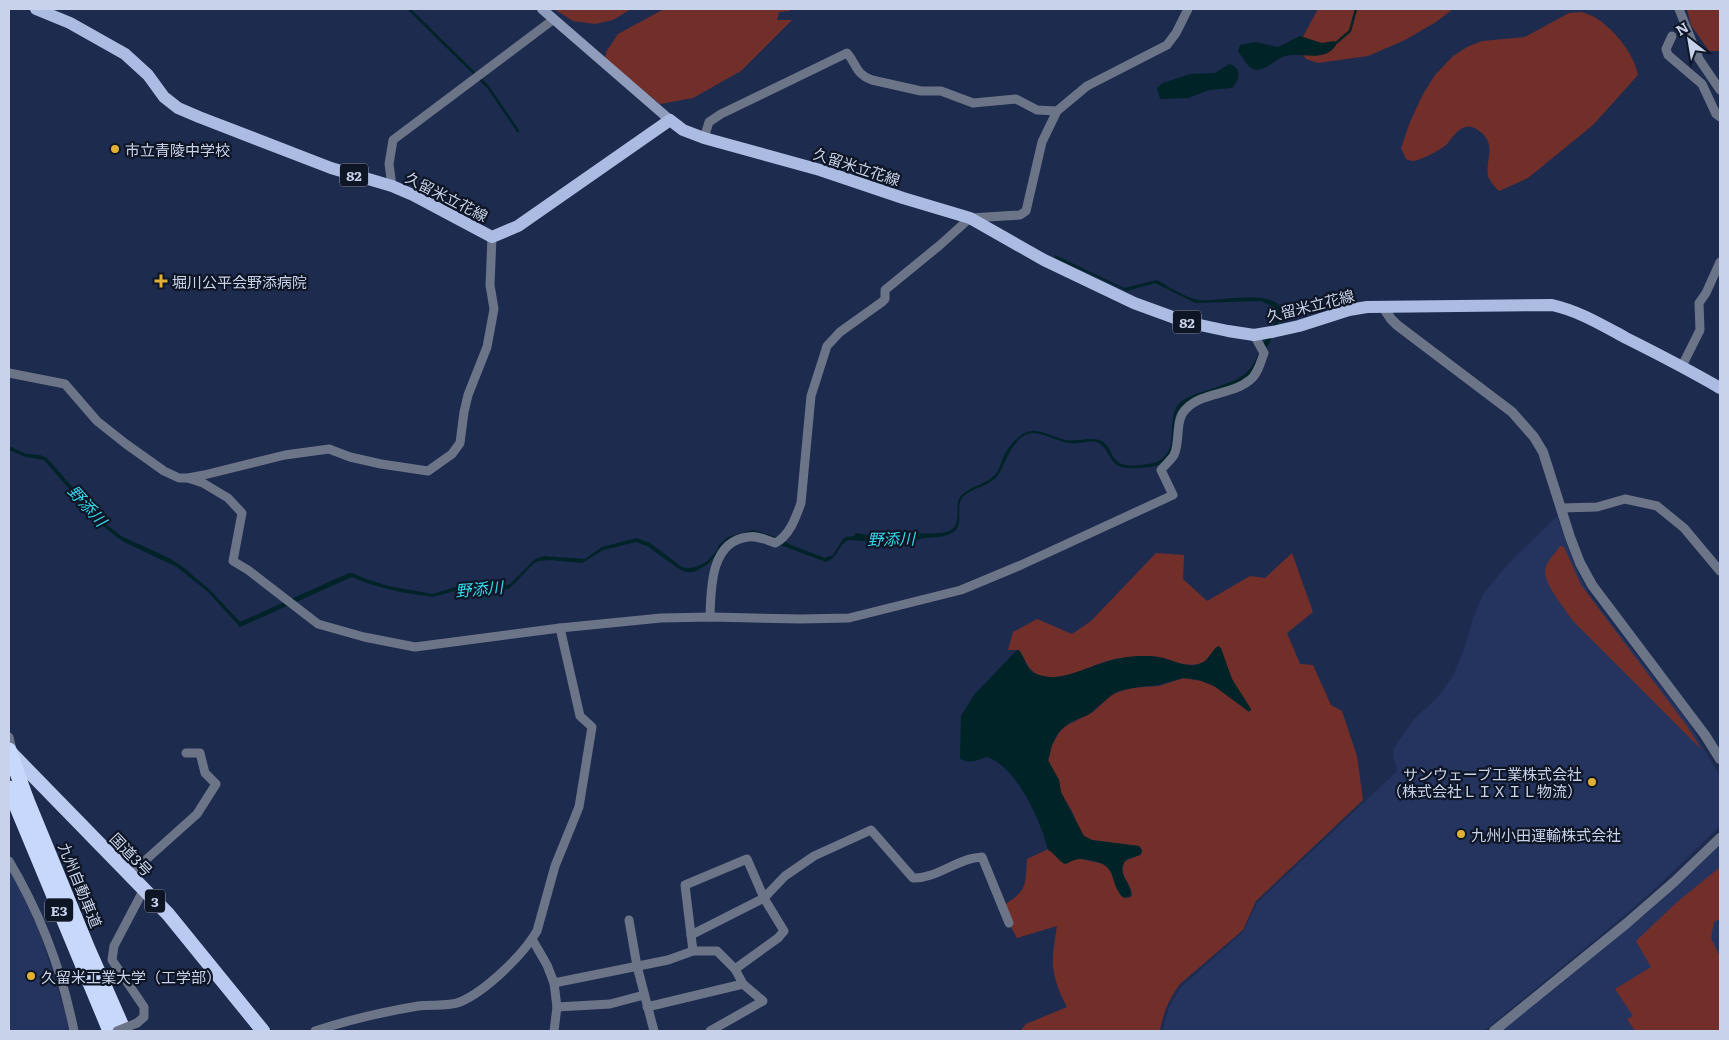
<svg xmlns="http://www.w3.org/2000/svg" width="1729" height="1040" font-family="Literata,'Noto Sans JP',serif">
<rect width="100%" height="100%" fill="#1d2b4f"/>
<!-- built -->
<g fill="#24345f">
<path d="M1557 516 1574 564 1589 594 1688 722 1720 776V826L1658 886 1624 916 1484 1031H1162L1169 1007 1180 988 1243 932 1257 903 1397 771 1394 759 1393 749 1415 718 1436 699 1453 676 1465 647 1472 621 1483 594 1510 562Z"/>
<path d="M1720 842V1031H1500L1647 913Z"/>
<path d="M9 869 23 895 41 936 66 1015 68 1028 67 1031H9Z"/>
</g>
<!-- green -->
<g fill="#722f2a">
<path d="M554 9H631L613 20 595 24 573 21Z"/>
<path d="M664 9H792L789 11 779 12 777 20H792L741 71 693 98 660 104 605 59 606 52 618 34Z"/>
<path d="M1318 9H1453L1436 22 1405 40 1368 56 1318 63 1306 59 1302 53 1300 44 1306 31Z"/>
<path d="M1687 9H1720V51H1709L1691 25Z"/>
<path d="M1581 12C1587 14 1594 16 1599 20 1616 32 1634 54 1638 75L1593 125 1528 178 1499 191C1495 187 1490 182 1488 176 1485 158 1498 144 1478 130 1473 127 1469 125 1463 128 1456 131 1452 138 1447 144 1442 149 1420 161 1413 161 1411 161 1408 160 1406 159L1401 148 1410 122 1423 94 1435 75 1453 56 1467 47 1482 41 1525 37 1569 13Z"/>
<path d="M1560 546 1564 547 1581 585 1687 726 1702 750 1573 621C1565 609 1547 588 1545 573 1544 563 1555 554 1560 546Z"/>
<path d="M1156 553 1184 555 1183 579 1207 601 1250 576 1265 578 1292 553 1313 612 1287 633 1300 664 1313 665 1331 705 1342 711 1357 756 1363 800 1256 901 1243 930 1180 984C1169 999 1163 1013 1160 1031H1023L1021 1030 1026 1024 1067 1007C1063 999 1058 990 1056 981 1050 963 1054 945 1057 926L1017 938 1009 923 1004 905C1028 890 1025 885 1027 859L1048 849 1064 864 1076 858 1104 864 1112 873 1121 896 1128 898 1132 896C1132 881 1117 878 1125 861L1140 855 1142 853 1141 848 1136 846 1091 840 1084 837 1078 827 1072 811 1061 794 1059 780 1048 762 1052 745 1062 728 1093 712 1111 695 1130 688 1159 686 1184 678 1202 681 1218 688 1249 712 1251 709C1236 691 1227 670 1220 648L1219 647C1214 651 1210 657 1205 661 1190 672 1164 655 1146 656 1134 657 1122 657 1111 660 1091 665 1069 679 1048 677 1029 675 1028 664 1019 650H1008L1013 632 1037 619 1072 634 1091 621Z"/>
<path d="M1720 867V919L1714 922 1711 938 1720 957V1031H1635L1627 1019 1633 1016 1615 989 1651 967 1636 941 1676 903Z"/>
</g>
<!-- water -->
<g fill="#002327">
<path d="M1300 36 1322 43 1334 41 1336 42V45C1325 63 1302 52 1285 56 1274 59 1265 73 1253 69 1247 67 1242 56 1238 51L1240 45 1256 42 1278 47Z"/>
<path d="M1229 64C1242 67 1240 80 1232 88L1209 90 1188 98 1160 99 1157 88 1163 83 1190 74 1215 73Z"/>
<path d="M1055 255 1124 288 1157 280C1168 286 1186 298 1199 300 1219 303 1275 286 1283 312L1272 338 1253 372 1237 383 1197 398 1180 408 1175 417 1171 450C1169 455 1165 461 1160 464 1153 468 1126 470 1119 466 1110 462 1108 448 1099 443 1091 439 1079 445 1070 443 1058 442 1045 433 1033 433 1013 434 1006 463 998 475 989 488 967 488 961 500 956 510 964 525 953 532 945 538 934 537 924 538 915 540 907 543 898 544 882 545 865 540 849 540 837 545 839 557 826 562L749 533 728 540 708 564 694 572H686L679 569 647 546 636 542 603 550 582 563 550 560 539 561 533 564 513 585 508 589 458 590 433 597 400 592 369 584 352 577 240 627 208 592 177 567 122 541 99 523 44 460 26 457 9 450V446L26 454 40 455 47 458 101 520 121 536 169 558 183 567 210 590 209 591H211L240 622 349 573H352L366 579 388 586 433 594 459 586 507 585 510 584 535 559 544 556 585 559 602 547 637 538 650 543 682 567C698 571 709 561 718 549V546L728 537 753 530 776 537 791 545 825 558 833 555 843 539 846 537 854 536 856 533C869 535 884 538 897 538 903 537 910 534 916 534 926 532 949 537 955 526 961 515 953 502 963 494 973 485 989 484 997 472 1000 468 1001 462 1003 458 1007 449 1016 437 1025 433 1038 427 1052 437 1065 440 1076 442 1088 437 1099 440 1118 447 1104 469 1141 465 1146 464 1154 464 1159 461 1182 448 1163 416 1182 401 1193 393 1208 391 1220 386 1230 382 1240 379 1247 372 1255 365 1257 355 1262 346 1267 336 1273 326 1278 316V309L1261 301 1195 303 1155 283 1127 291 1055 258Z"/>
<path d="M1218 646 1221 648 1232 679 1251 709 1250 711H1248L1214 686 1199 680 1183 678 1158 685 1139 687 1118 691 1112 695 1088 715 1070 722 1058 733 1052 745 1048 760 1059 780 1061 792 1084 836 1092 840 1139 846 1142 850 1140 855 1127 859C1114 873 1132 882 1131 896L1124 898C1107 883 1121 865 1089 860 1079 858 1075 859 1066 864 1058 862 1056 853 1048 850 1041 821 1017 767 987 757 978 760 968 765 960 758L961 716 974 695 1017 650H1019C1028 662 1025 672 1043 676 1065 681 1089 666 1109 661 1124 656 1144 655 1159 657 1171 659 1187 669 1199 664 1209 661 1211 651 1218 646Z"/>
</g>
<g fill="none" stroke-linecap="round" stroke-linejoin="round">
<!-- stream -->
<g stroke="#002327" stroke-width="2.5">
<path d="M409 9 475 74"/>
<path d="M1336 43 1350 31 1356 9"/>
<path d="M479 78 488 87 518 131"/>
</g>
<!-- minor -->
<g stroke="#6c7487" stroke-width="9">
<path d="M1679 9 1699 59 1720 90"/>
<path d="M1672 36 1666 49 1668 55 1702 84 1716 114 1720 117"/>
<path d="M704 138 709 122 721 114 847 53C857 64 855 74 872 80L921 91H941L973 103 1016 99 1037 110 1057 111"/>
<path d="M392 186 389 164 393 140 554 19"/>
<path d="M1682 366 1700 330 1699 303 1706 293 1720 262"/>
<path d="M9 373 65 384 97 421 126 444 164 471 179 478H188L204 475 285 455 329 449 350 457 381 464 428 471 452 454 460 443 464 412 468 395 487 347 494 309 490 285 492 237"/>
<path d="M188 478 203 483 228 498 242 513 233 561 248 570 318 624 364 637 415 647 560 628 661 618 711 617 801 619 849 618 961 590 1021 565 1173 495 1161 470C1165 465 1171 460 1174 455 1181 441 1174 419 1187 408 1203 392 1232 395 1250 380 1258 374 1261 361 1264 353L1254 335"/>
<path d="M1562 508 1597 507 1625 499 1657 506 1684 528 1720 571"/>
<path d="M711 617 710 615C711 587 711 541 748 537 757 535 766 540 775 543 789 537 796 517 801 503L811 396 827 346 840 332 882 302 885 299V290L940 245 970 218 1020 215 1026 211 1042 142 1057 111 1087 86 1167 45 1176 33 1188 9"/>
<path d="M9 737 13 754"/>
<path d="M9 861C40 913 62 971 74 1031"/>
<path d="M130 874 197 814 216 784 205 773 200 753H186"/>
<path d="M629 920 637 966 654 1031"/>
<path d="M691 935 685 885 747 859 764 898 784 931 778 938 735 969"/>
<path d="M532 939 547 965 554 983 668 960 693 951H717L735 969 743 984 763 1001 710 1031"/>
<path d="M693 951 691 935 764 898 785 876 814 856 871 830 913 878C937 879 957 858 982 857L1009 923"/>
<path d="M557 1007 610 1004 644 995"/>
<path d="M647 1007 743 984"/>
<path d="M137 1023 144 1017V1007L112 960 114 946 144 889"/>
<path d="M315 1031C348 1020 383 1012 418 1006 431 1004 448 1007 460 1002 486 991 523 955 537 931L555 866 579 807 592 727 580 716 560 628"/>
<path d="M554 1031 557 1007 554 983"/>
</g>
<!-- tertiary -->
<g stroke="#6c7487" stroke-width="10">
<path d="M1383 307 1391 319 1397 325 1512 412 1534 437 1543 452 1570 537 1580 563 1592 585 1705 735 1720 759"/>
<path d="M1494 1031 1627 923 1674 882 1720 838"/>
</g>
<!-- secondary -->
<path stroke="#909cbb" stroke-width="10" d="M542 9 670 120"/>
<!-- primary -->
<path stroke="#abbbe2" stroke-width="12" d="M36 9 70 23 125 54 148 75 164 97 178 108 199 117 331 168 392 186 413 195 492 237 518 226 670 120 683 130 704 138 820 170 903 198 970 218 1044 260 1134 303 1186 322 1228 331 1254 335 1272 332 1299 326 1349 310 1367 307 1552 305C1579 311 1602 325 1626 338 1658 354 1689 370 1720 388"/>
<!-- trunk -->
<path stroke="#bacaf0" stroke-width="14" d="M9 751 168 914 263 1031"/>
<!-- motorway -->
<g stroke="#c8d8fd" stroke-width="15">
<path d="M9 788 110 1031"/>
<path d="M26 798 88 949 124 1031"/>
</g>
<!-- minor-bridge -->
<path stroke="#6c7487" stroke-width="9" d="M117 1031 137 1023"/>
<!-- motorway-bridge -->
<path stroke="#c8d8fd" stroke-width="15" d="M9 750 26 798"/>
</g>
<!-- markers -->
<g fill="#dfb034" stroke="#0e1525" stroke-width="2">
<circle cx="115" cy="149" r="5"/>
<path d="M158.5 273.5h5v5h5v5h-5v5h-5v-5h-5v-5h5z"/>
<circle cx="1592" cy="782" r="5"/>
<circle cx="1461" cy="834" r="5"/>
<circle cx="31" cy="976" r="5"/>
</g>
<g text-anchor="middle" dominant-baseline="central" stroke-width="4.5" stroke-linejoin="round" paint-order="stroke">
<!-- shield labels -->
<g fill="#0e1525" stroke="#9099af" stroke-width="1">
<rect x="340" y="163.5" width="28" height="23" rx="4"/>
<rect x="1173" y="310.5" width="28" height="23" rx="4"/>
<rect x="145" y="889.5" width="20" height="23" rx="4"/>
<rect x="45" y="898.5" width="28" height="23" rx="4"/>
</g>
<g font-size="14" font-weight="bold" fill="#c8d2ea">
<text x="354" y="175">82</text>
<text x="1187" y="322">82</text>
<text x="155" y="901">3</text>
<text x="59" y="910">E3</text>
</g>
<!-- poi labels -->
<g font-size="15" fill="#c8d2ea" stroke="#0e1525" text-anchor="start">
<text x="125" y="149">市立青陵中学校</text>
<text x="172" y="281">堀川公平会野添病院</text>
<text x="1582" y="773" text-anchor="end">サンウェーブ工業株式会社<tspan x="1582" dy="17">（株式会社ＬＩＸＩＬ物流）</tspan></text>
<text x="1471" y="834">九州小田運輸株式会社</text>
<text x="41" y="976">久留米工業大学（工学部）</text>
</g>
<!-- street labels -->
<g font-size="15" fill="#c8d2ea" stroke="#0e1525">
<text transform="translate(857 166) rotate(18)">久留米立花線</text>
<text transform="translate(447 196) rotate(27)">久留米立花線</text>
<text transform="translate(1310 305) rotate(-14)">久留米立花線</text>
<text transform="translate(132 854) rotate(46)">国道3号</text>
<text transform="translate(81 885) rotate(68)">九州自動車道</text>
</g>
<!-- water labels -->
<g font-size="16" font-style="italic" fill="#34d9ec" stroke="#0e1525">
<text transform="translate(88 505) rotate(48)">野添川</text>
<text transform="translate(891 538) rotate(-1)">野添川</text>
<text transform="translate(479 588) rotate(-5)">野添川</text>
</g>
</g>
<!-- border -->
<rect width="1729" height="1040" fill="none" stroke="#c8d2ea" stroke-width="20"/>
<!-- north arrow -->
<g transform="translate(1689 40) rotate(329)" stroke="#0e1525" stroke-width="4" paint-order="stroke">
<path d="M0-4L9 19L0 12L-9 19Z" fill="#c8d2ea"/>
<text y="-8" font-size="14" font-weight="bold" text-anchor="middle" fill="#c8d2ea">N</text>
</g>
</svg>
